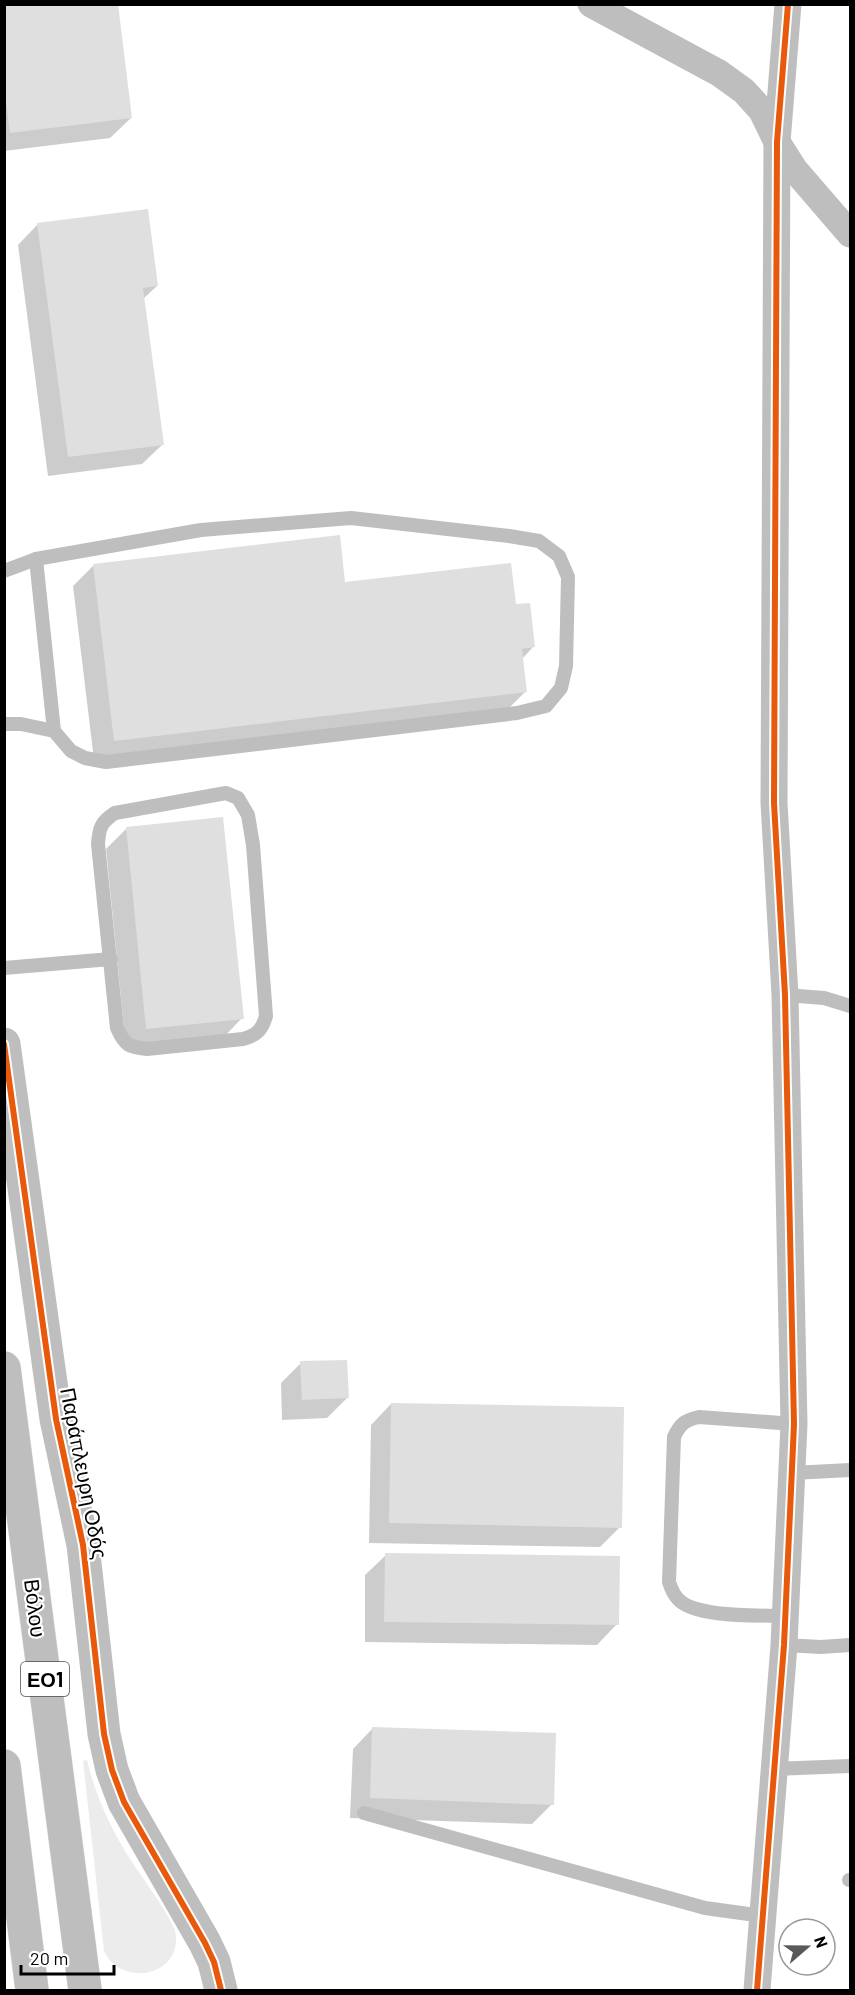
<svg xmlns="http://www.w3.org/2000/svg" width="855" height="1995" font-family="Barlow,sans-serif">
<rect width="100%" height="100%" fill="#fff"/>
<!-- green -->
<path fill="#ececec" d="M87 1760C95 1795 111 1829 130 1859 145 1882 163 1905 175 1930 185 1977 120 1988 104 1951L83 1761Z"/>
<!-- shadow -->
<g fill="#0003">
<path d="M4 4 131 118 110 138 4 151Z"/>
<path d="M38 224 157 286 143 299 163 444 142 464 48 476 18 245Z"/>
<path d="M93 566 514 606 533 647 522 659 525 692 505 712 94 760 73 586Z"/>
<path d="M126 829 242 1018 222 1039 126 1048 106 849Z"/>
<path d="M301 1363 347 1398 327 1418 282 1420 281 1383Z"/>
<path d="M391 1404 620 1527 600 1547 369 1543 371 1425Z"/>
<path d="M386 1555 617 1624 597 1645 365 1642V1575Z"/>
<path d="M373 1728 552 1804 532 1824 350 1818 353 1749Z"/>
</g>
<!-- building -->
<g fill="#dfdfdf">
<path d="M4 4H118L132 118 10 133 4 85Z"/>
<path d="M148 209 158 286 143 288 164 445 68 457 37 223Z"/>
<path d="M340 535 345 582 511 563 516 604 530 603 535 647 522 649 527 692 114 741 93 564Z"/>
<path d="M223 817 244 1019 146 1029 126 827Z"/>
<path d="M347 1360 349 1398 302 1400 300 1361Z"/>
<path d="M391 1403 624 1407 622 1528 389 1523Z"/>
<path d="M385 1553 620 1556 619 1625 384 1622Z"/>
<path d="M372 1727 556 1733 554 1805 370 1798Z"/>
</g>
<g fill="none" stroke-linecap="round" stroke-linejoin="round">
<!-- primary casing -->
<g stroke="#dbdbdb" stroke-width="34">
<g id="primary">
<path d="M4 1368 85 1990"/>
<path d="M4 1766 32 1990"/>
</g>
</g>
<!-- service -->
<g stroke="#bebebe" stroke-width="14">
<path d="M36 559 54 731"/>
<path d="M4 571 36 559 201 530 351 518 509 536 539 541 559 556 568 577 566 666 561 688 546 706 517 713 106 762 85 758 71 751 54 731 21 724H4"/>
<path d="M226 793 238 798 248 815 253 845 266 1016C262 1030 257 1035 243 1039L147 1049C129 1047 125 1046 117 1028L98 844C99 828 101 822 115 813Z"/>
<path d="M4 968 111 959"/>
<path d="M785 995 824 998 850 1006"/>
<path d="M792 1473 850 1470"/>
<path d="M785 1616C759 1615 695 1618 678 1599 674 1595 671 1588 669 1582L674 1437C680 1424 685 1420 699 1417L794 1424"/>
<path d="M784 1645 821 1647 850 1645"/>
<path d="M773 1769 850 1766"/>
<path d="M364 1813 705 1908 763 1916"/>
<path d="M849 1880H850"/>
</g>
<!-- minor -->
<g stroke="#bebebe" stroke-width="27">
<path d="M591 4 719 73 744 91 762 111 777 142 794 169 850 234"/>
<path d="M757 1990 784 1645 794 1424 785 995 774 803 777 142 788 4"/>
</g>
<!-- tertiary -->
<path stroke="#bebebe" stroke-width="33" d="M4 1044 56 1419 83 1545 104 1734 112 1770 124 1802 205 1943 214 1962 221 1990"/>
<!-- primary -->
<use href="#primary" stroke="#bebebe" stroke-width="33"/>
<!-- cycleway casing -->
<g stroke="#fff" stroke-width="10">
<g id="cycleway">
<path d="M4 1044 56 1419 83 1545 104 1734 112 1770 124 1802 205 1943 214 1962 221 1990"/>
<path d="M757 1990 784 1645 794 1424 785 995 774 803 777 142 788 4"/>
</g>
</g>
<!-- cycleway -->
<use href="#cycleway" stroke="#e8590c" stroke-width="6"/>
</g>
<g text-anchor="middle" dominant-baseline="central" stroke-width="4.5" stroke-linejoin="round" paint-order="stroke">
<!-- shield labels -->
<rect fill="#fff" stroke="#4c4c4c" stroke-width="1.5" x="21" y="1662" width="48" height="34" rx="4.5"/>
<g font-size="20" font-weight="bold" fill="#000">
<text x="45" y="1679">ΕΟ1</text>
</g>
<!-- street labels -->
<g font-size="21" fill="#000" stroke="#fff">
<text transform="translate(85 1473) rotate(79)">Παράπλευρη Οδός</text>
<text transform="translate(36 1608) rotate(83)">Βόλου</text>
</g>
</g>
<!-- border -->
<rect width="855" height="1995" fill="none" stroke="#000000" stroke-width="12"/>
<!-- north arrow -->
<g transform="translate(807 1947) rotate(70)"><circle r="28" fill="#ffffff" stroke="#999999" stroke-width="1.5"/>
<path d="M0-4.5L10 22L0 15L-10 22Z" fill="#595959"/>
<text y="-9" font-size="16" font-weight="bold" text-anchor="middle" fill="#000000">N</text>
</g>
<!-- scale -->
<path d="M21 1965v9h93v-9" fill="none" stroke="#000000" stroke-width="3"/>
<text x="30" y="1965" font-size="18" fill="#000000" stroke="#ffffff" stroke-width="4.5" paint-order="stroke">20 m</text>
</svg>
